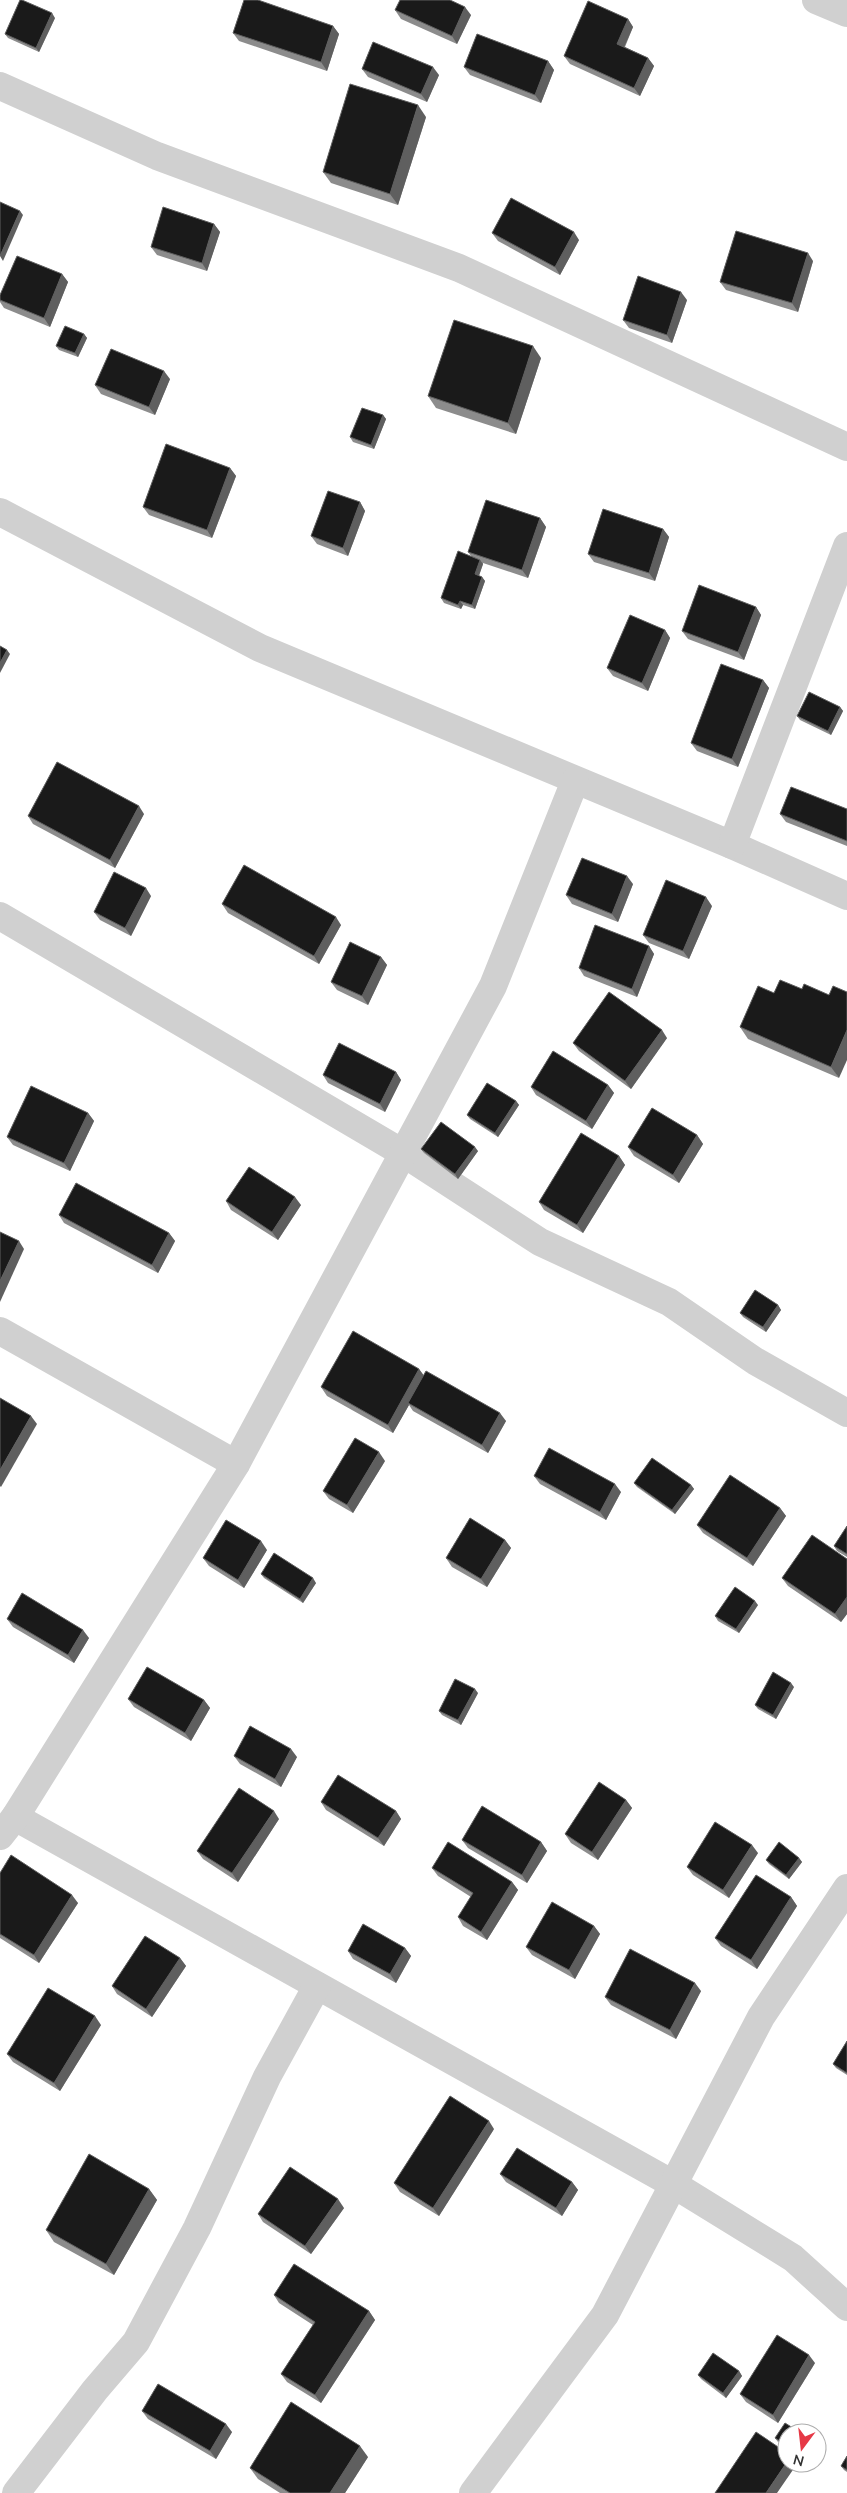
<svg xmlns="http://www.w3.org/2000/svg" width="847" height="2493" font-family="Mulish,sans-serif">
<rect width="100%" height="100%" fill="#fff"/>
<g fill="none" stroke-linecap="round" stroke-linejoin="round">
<!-- minor -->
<g stroke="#d0d0d0" stroke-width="28">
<path d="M816 0 847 13"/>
<path d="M0 86 157 156 459 268 847 447"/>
<path d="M0 512 260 648 732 845 847 896"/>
<path d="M732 845 847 546"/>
<path d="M0 916 403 1153 540 1242 669 1302 755 1361 847 1413"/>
<path d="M0 1331 236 1464"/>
<path d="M15 1817 673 2184 793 2258 847 2307"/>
<path d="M0 1836 15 1817 236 1464 493 986 575 781"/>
<path d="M16 2493 95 2390 136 2342 197 2228 267 2077 317 1986"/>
<path d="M473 2493 605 2315 761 2017 847 1888"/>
</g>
</g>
<!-- wall -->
<g fill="#8c8c8c">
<path d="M395 10 471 15 457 44 401 19Z"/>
<path d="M55 18 39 52 8 38 5 34Z"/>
<path d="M628 19 633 27 625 47 648 58 654 66 640 96 570 64 564 56Z"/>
<path d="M333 26 339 34 327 71 239 41 233 33Z"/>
<path d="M548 61 554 70 541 103 470 75 464 67Z"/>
<path d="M362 69 439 75 427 102 368 77Z"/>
<path d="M426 117 398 205 331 183 323 172Z"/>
<path d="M214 224 220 232 207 271 157 255 151 247Z"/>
<path d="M492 233 579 240 560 275 498 241Z"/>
<path d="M813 261 798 312 726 290 720 282Z"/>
<path d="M62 274 68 282 50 327 4 308 0 302V295Z"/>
<path d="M687 300 672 343 629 328 623 320Z"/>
<path d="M84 334 87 338 78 357 59 350 56 346Z"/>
<path d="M541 358 516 434 436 408 428 396Z"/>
<path d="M170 379 155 415 101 394 95 385Z"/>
<path d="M383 415 386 419 374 449 353 442 350 437Z"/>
<path d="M230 468 236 476 212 538 149 515 143 507Z"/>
<path d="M360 502 365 511 348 556 317 544 311 536Z"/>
<path d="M540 518 546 527 528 578 483 563V564L479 576 482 577 485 581 475 609 463 605 461 609 444 603 441 598 471 556 468 552Z"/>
<path d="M663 529 669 537 655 581 594 562 588 554Z"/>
<path d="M756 607 761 615 744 660 688 639 682 631Z"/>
<path d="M665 630 670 638 648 691 613 676 607 668Z"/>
<path d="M763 680 769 688 738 767 697 751 691 743Z"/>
<path d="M840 707 843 711 831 735 800 720 797 716Z"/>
<path d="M847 809V846L786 822 780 814Z"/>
<path d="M144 814 115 868 33 824 28 816Z"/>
<path d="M633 884 618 922 572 904 566 895Z"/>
<path d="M151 896 131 936 100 920 94 912Z"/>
<path d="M222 904 341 925 319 964 228 913Z"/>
<path d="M712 906 689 959 649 943 643 935Z"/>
<path d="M649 946 654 954 637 997 584 976 579 968Z"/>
<path d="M381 957 387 965 368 1005 337 990 331 982Z"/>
<path d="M780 980 839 1078 748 1039 740 1027 774 993Z"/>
<path d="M667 1038 631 1089 579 1051 573 1043Z"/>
<path d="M396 1072 401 1080 385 1112 328 1083 323 1075Z"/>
<path d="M608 1085 614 1093 592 1129 536 1095 531 1087Z"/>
<path d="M516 1101 519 1105 498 1137 470 1119 467 1115Z"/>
<path d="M88 1113 94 1121 70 1171 13 1145 7 1137Z"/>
<path d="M697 1135 703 1144 679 1183 634 1156 628 1147Z"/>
<path d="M421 1149 478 1151 458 1179 424 1153Z"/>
<path d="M619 1156 625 1165 583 1233 544 1210 539 1202Z"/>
<path d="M226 1201 301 1205 278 1240 231 1210Z"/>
<path d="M59 1215 169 1233 175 1241 158 1273 64 1223Z"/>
<path d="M778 1305 781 1310 766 1332 743 1317 740 1313Z"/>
<path d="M419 1369 423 1375 506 1421 488 1453 413 1411 409 1405 393 1433 327 1396 321 1387Z"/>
<path d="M385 1461 353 1513 329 1499 323 1491Z"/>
<path d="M534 1476 621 1492 606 1520 540 1484Z"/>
<path d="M634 1483 691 1485 694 1489 675 1514 637 1487Z"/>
<path d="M780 1508 786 1516 753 1566 703 1533 697 1525Z"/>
<path d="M847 1526V1557L837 1551 834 1546Z"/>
<path d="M505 1540 511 1548 487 1587 452 1567 446 1558Z"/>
<path d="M267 1550 244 1588 209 1566 203 1558Z"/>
<path d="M847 1559V1614L841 1622 788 1586 782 1578Z"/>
<path d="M261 1574 316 1583 303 1603 264 1578Z"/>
<path d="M758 1605 739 1633 718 1621 715 1616Z"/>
<path d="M7 1619 89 1638 74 1663 13 1627Z"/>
<path d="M794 1687 776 1719 758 1709 755 1705Z"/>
<path d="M478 1693 461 1725 442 1715 439 1711Z"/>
<path d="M128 1699 204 1700 210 1708 191 1741 134 1707Z"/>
<path d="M234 1756 297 1757 281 1787 240 1764Z"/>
<path d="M626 1800 632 1808 598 1860 571 1843 565 1834Z"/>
<path d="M321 1802 396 1811 401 1819 384 1846 326 1810Z"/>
<path d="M279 1819 238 1882 203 1859 197 1851Z"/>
<path d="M462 1840 541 1842 547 1851 527 1883 468 1848Z"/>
<path d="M758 1853 729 1898 693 1875 687 1867Z"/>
<path d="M799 1858 802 1862 789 1879 769 1864 766 1860Z"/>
<path d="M432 1868 512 1882 518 1890 487 1940 463 1926 458 1917 471 1897 438 1876Z"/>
<path d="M0 1873 78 1903 39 1963 0 1938Z"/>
<path d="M791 1897 797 1906 757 1969 721 1946 715 1938Z"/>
<path d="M594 1926 600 1934 575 1979 532 1955 526 1947Z"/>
<path d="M405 1948 411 1956 396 1983 353 1959 348 1951Z"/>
<path d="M180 1958 186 1966 152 2017 117 1994 112 1986Z"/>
<path d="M701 1991 676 2039 611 2005 605 1997Z"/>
<path d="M101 2025 60 2091 13 2062 7 2054Z"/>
<path d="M847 2041V2075L836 2068 833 2064Z"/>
<path d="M494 2129 439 2216 400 2192 394 2183Z"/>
<path d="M500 2174 572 2182 578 2190 562 2216 506 2182Z"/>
<path d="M149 2189 157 2200 114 2275 54 2242 46 2230Z"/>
<path d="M344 2208 311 2254 263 2222 258 2214Z"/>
<path d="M274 2295 369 2311 375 2320 321 2403 287 2382 281 2374 313 2325 279 2303Z"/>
<path d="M815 2363 778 2423 746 2402 740 2394Z"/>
<path d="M739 2371 742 2376 726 2398 701 2379 698 2375Z"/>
<path d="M142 2411 232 2432 216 2459 148 2419Z"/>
<path d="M787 2433V2447L778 2442 775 2438Z"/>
<path d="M847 2456V2472L844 2470 841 2466Z"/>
<path d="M368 2457 345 2493H280L258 2479 250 2468Z"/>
</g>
<!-- shaded-wall -->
<g fill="#5f5f5f">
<path d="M465 7 471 15 457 44 452 36Z"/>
<path d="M52 13 55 18 39 52 36 48Z"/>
<path d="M628 19 633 27 622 52 617 44Z"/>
<path d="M333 26 339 34 327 71 321 62Z"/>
<path d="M648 58 654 66 640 96 634 88Z"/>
<path d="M548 61 554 70 541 103 535 95Z"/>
<path d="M433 67 439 75 427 102 421 94Z"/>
<path d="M418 105 426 117 398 205 390 194Z"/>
<path d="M20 211 23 215 3 261 0 256Z"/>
<path d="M214 224 220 232 207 271 202 263Z"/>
<path d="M574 232 579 240 560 275 555 267Z"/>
<path d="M808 253 813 261 798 312 792 303Z"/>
<path d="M62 274 68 282 50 327 44 318Z"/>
<path d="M681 292 687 300 672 343 667 335Z"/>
<path d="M84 334 87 338 78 357 75 353Z"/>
<path d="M533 346 541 358 516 434 508 423Z"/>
<path d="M164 371 170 379 155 415 149 407Z"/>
<path d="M383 415 386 419 374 449 371 445Z"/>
<path d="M230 468 236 476 212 538 207 530Z"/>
<path d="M360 502 365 511 348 556 343 548Z"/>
<path d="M540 518 546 527 528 578 522 570Z"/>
<path d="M663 529 669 537 655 581 649 573Z"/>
<path d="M480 560 483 564 478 578 475 574Z"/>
<path d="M482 577 485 581 475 609 472 605Z"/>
<path d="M460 601 463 605 461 609 458 605Z"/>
<path d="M756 607 761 615 744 660 738 652Z"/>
<path d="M665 630 670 638 648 691 642 683Z"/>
<path d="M7 650 10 654 0 673V663Z"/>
<path d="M763 680 769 688 738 767 732 759Z"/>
<path d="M840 707 843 711 831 735 828 731Z"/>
<path d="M139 806 144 814 115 868 110 860Z"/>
<path d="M627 876 633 884 618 922 612 914Z"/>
<path d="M146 888 151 896 131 936 125 928Z"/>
<path d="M706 897 712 906 689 959 683 951Z"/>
<path d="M336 917 341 925 319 964 314 956Z"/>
<path d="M649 946 654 954 637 997 632 989Z"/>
<path d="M381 957 387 965 368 1005 362 996Z"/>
<path d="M662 1030 667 1038 631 1089 625 1081Z"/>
<path d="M847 1030V1060L839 1078 831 1067Z"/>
<path d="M396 1072 401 1080 385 1112 380 1104Z"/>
<path d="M608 1085 614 1093 592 1129 586 1121Z"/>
<path d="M516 1101 519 1105 498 1137 495 1133Z"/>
<path d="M88 1113 94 1121 70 1171 64 1163Z"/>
<path d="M697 1135 703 1144 679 1183 673 1175Z"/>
<path d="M475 1147 478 1151 458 1179 455 1174Z"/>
<path d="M619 1156 625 1165 583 1233 577 1225Z"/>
<path d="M295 1197 301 1205 278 1240 272 1232Z"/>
<path d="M169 1233 175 1241 158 1273 152 1265Z"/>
<path d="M19 1241 24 1249 0 1302V1281Z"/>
<path d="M778 1305 781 1310 766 1332 763 1327Z"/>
<path d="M419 1369 425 1377 408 1403 409 1405 393 1433 388 1425Z"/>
<path d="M500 1413 506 1421 488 1453 482 1445Z"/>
<path d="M31 1416 37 1424 1 1487 0 1486V1470Z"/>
<path d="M379 1452 385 1461 353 1513 347 1505Z"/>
<path d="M615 1484 621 1492 606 1520 600 1512Z"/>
<path d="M691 1485 694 1489 675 1514 672 1510Z"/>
<path d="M780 1508 786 1516 753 1566 747 1558Z"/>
<path d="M505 1540 511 1548 487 1587 481 1579Z"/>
<path d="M261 1541 267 1550 244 1588 238 1580Z"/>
<path d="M313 1578 316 1583 303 1603 300 1599Z"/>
<path d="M847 1597V1614L841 1622 835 1614Z"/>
<path d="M755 1601 758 1605 739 1633 736 1629Z"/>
<path d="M83 1630 89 1638 74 1663 68 1655Z"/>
<path d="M791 1683 794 1687 776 1719 773 1715Z"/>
<path d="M475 1689 478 1693 461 1725 458 1720Z"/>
<path d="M204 1700 210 1708 191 1741 185 1733Z"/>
<path d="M291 1749 297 1757 281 1787 275 1779Z"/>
<path d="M626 1800 632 1808 598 1860 592 1852Z"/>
<path d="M274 1811 279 1819 238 1882 232 1873Z"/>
<path d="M396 1811 401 1819 384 1846 378 1838Z"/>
<path d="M541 1842 547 1851 527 1883 522 1875Z"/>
<path d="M752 1845 758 1853 729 1898 723 1890Z"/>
<path d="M799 1858 802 1862 789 1879 786 1875Z"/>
<path d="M512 1882 518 1890 487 1940 481 1932Z"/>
<path d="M72 1895 78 1903 39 1963 34 1955Z"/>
<path d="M791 1897 797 1906 757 1969 751 1960Z"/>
<path d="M594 1926 600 1934 575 1979 569 1970Z"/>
<path d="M405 1948 411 1956 396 1983 390 1974Z"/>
<path d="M180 1958 186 1966 152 2017 146 2009Z"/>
<path d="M695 1983 701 1991 676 2039 670 2030Z"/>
<path d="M95 2016 101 2025 60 2091 54 2083Z"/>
<path d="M489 2121 494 2129 439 2216 433 2208Z"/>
<path d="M572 2182 578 2190 562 2216 556 2208Z"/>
<path d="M149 2189 157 2200 114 2275 106 2264Z"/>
<path d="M338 2199 344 2208 311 2254 305 2246Z"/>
<path d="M369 2311 375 2320 321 2403 315 2395Z"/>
<path d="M809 2355 815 2363 778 2423 773 2415Z"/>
<path d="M739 2371 742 2376 726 2398 723 2393Z"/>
<path d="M226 2424 232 2432 216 2459 210 2451Z"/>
<path d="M360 2446 368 2457 345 2493H330Z"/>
<path d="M787 2462V2463H796L797 2464 777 2493H766Z"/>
</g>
<!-- building -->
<g fill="#1a1a1a" stroke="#5f5f5f">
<path d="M20 0H22L52 13 36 48 5 34Z"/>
<path d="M244 0H258L333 26 321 62 233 33Z"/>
<path d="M400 0H450L465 7 452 36 395 10Z"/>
<path d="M588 1 628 19 617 44 648 58 634 88 564 56Z"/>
<path d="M477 34 548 61 535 95 464 67Z"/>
<path d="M373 42 433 67 421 94 362 69Z"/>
<path d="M350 84 418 105 390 194 323 172Z"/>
<path d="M511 198 574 232 555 267 492 233Z"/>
<path d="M0 202 20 211 0 256Z"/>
<path d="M163 207 214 224 202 263 151 247Z"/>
<path d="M736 231 808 253 792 303 720 282Z"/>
<path d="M17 256 62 274 44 318 0 300V295Z"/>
<path d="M638 276 681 292 667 335 623 320Z"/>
<path d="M454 320 533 346 508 423 428 396Z"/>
<path d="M65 326 84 334 75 353 56 346Z"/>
<path d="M111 349 164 371 149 407 95 385Z"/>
<path d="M362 408 383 415 371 445 350 437Z"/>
<path d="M166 444 230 468 207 530 143 507Z"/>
<path d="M328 491 360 502 343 548 311 536Z"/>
<path d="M486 500 540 518 522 570 468 552Z"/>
<path d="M603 509 663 529 649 573 588 554Z"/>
<path d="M458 551 480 560 475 574 482 577 472 605 460 601 458 605 441 598Z"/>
<path d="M699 585 756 607 738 652 682 631Z"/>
<path d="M630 615 665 630 642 683 607 668Z"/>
<path d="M0 646 7 650 0 663Z"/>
<path d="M721 664 763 680 732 759 691 743Z"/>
<path d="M809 692 840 707 828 731 797 716Z"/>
<path d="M57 762 139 806 110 860 28 816Z"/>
<path d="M791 787 847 809V841L780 814Z"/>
<path d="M582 858 627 876 612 914 566 895Z"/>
<path d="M244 865 336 917 314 956 222 904Z"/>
<path d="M114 872 146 888 125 928 94 912Z"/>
<path d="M666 880 706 897 683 951 643 935Z"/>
<path d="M595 925 649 946 632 989 579 968Z"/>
<path d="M350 942 381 957 362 996 331 982Z"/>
<path d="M780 980 802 989 804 984 829 995 833 986 847 992V1030L831 1067 740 1027 758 986 774 993Z"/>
<path d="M609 992 662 1030 625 1081 573 1043Z"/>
<path d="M339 1043 396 1072 380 1104 323 1075Z"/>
<path d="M553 1051 608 1085 586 1121 531 1087Z"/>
<path d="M487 1083 516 1101 495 1133 467 1115Z"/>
<path d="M31 1086 88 1113 64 1163 7 1137Z"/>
<path d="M652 1108 697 1135 673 1175 628 1147Z"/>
<path d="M441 1122 475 1147 455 1174 421 1149Z"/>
<path d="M581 1133 619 1156 577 1225 539 1202Z"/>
<path d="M249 1167 295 1197 272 1232 226 1201Z"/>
<path d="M76 1183 169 1233 152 1265 59 1215Z"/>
<path d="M0 1232 19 1241 0 1281Z"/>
<path d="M755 1290 778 1305 763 1327 740 1313Z"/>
<path d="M353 1331 419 1369 388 1425 321 1387Z"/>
<path d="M426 1371 500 1413 482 1445 408 1403Z"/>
<path d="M0 1398 31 1416 0 1470Z"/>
<path d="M355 1438 379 1452 347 1505 323 1491Z"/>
<path d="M549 1448 615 1484 600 1512 534 1476Z"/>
<path d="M652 1458 691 1485 672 1510 634 1483Z"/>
<path d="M730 1475 780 1508 747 1558 697 1525Z"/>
<path d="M470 1518 505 1540 481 1579 446 1558Z"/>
<path d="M226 1520 261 1541 238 1580 203 1558Z"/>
<path d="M847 1526V1554L834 1546Z"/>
<path d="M812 1535 847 1559V1597L835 1614 782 1578Z"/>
<path d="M274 1553 313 1578 300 1599 261 1574Z"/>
<path d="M735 1587 755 1601 736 1629 715 1616Z"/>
<path d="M22 1593 83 1630 68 1655 7 1619Z"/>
<path d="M147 1667 204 1700 185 1733 128 1699Z"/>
<path d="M773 1672 791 1683 773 1715 755 1705Z"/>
<path d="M455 1679 475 1689 458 1720 439 1711Z"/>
<path d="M250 1726 291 1749 275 1779 234 1756Z"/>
<path d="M338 1775 396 1811 378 1838 321 1802Z"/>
<path d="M599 1782 626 1800 592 1852 565 1834Z"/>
<path d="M239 1788 274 1811 232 1873 197 1851Z"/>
<path d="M482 1806 541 1842 522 1875 462 1840Z"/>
<path d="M715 1822 752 1845 723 1890 687 1867Z"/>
<path d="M448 1842 512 1882 481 1932 458 1917 473 1893 432 1868Z"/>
<path d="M779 1842 799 1858 786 1875 766 1860Z"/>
<path d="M11 1855 72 1895 34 1955 0 1934V1873Z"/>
<path d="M756 1875 791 1897 751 1960 715 1938Z"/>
<path d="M552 1902 594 1926 569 1970 526 1947Z"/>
<path d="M363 1924 405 1948 390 1974 348 1951Z"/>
<path d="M145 1936 180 1958 146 2009 112 1986Z"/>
<path d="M630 1949 695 1983 670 2030 605 1997Z"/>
<path d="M48 1988 95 2016 54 2083 7 2054Z"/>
<path d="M847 2041V2073L833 2064Z"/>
<path d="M450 2096 489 2121 433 2208 394 2183Z"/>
<path d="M517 2148 572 2182 556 2208 500 2174Z"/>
<path d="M89 2154 149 2189 106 2264 46 2230Z"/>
<path d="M290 2167 338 2199 305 2246 258 2214Z"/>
<path d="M294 2264 369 2311 315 2395 281 2374 315 2322 274 2295Z"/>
<path d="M777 2335 809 2355 773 2415 740 2394Z"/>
<path d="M713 2353 739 2371 723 2393 698 2375Z"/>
<path d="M158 2384 226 2424 210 2451 142 2411Z"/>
<path d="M291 2402 360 2446 330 2493H290L250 2468Z"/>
<path d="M785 2423 801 2433H787V2445L775 2438Z"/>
<path d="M756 2432 787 2453V2462L766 2493H715Z"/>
<path d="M847 2456V2470L841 2466Z"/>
</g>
<!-- north arrow -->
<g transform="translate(802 2448) rotate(195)"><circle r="24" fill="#ffffff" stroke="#adadad"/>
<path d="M0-4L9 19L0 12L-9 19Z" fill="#e63946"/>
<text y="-8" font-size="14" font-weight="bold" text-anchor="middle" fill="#333333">N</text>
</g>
</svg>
